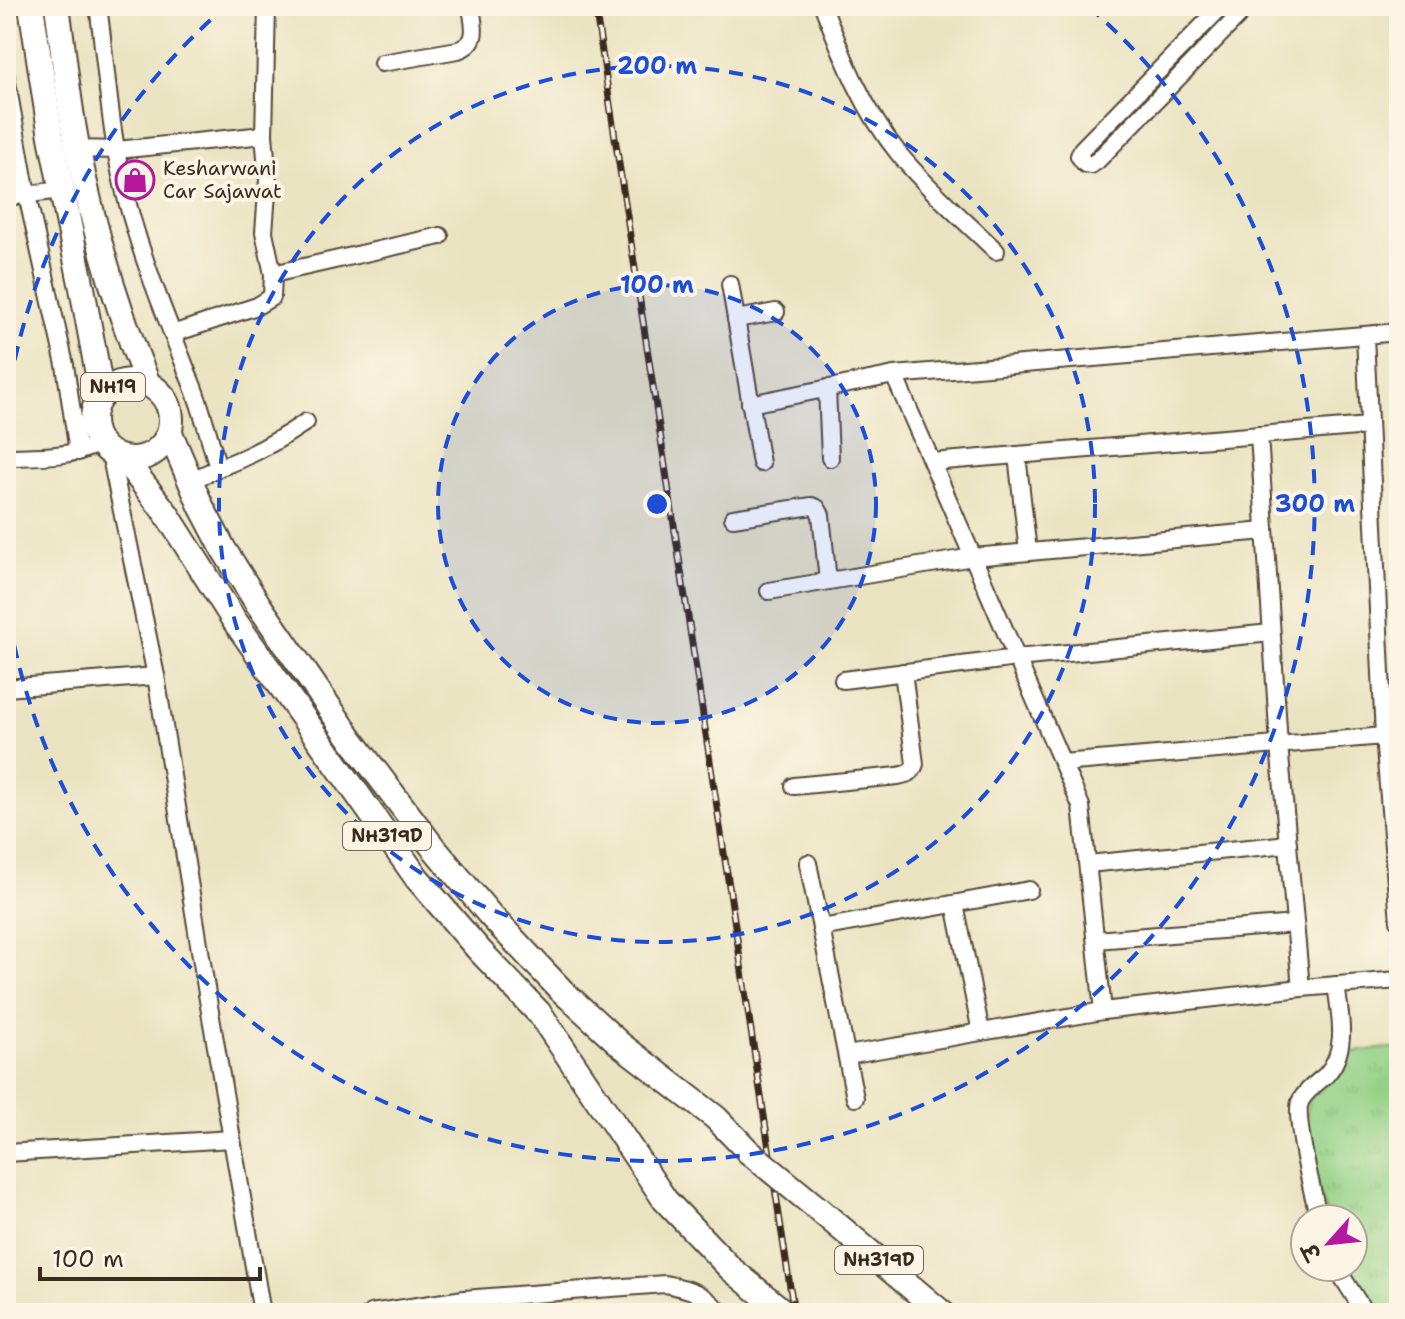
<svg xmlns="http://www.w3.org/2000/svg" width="1405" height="1319" font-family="'Shantell Sans','Playpen Sans Deva',sans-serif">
<defs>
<pattern id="grass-tufts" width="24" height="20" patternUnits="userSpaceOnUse" patternTransform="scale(2)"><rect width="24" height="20" fill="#94d287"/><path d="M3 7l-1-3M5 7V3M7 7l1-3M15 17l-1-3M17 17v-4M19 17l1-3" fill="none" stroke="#80b474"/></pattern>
</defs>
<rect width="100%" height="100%" fill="#fcf5e5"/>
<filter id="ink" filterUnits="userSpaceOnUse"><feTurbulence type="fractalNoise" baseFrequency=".0125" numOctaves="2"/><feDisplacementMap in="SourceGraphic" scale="16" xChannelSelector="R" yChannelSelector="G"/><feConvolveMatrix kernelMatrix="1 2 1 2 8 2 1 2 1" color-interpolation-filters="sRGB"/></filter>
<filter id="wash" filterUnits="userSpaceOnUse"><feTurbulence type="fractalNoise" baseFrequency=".006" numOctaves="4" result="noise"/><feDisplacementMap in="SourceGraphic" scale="32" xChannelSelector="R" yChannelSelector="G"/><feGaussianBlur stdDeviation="1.8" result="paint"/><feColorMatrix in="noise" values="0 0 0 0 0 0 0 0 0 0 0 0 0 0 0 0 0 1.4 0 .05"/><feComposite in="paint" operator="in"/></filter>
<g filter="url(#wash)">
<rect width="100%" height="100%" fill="#eae3c1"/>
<!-- grass -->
<path fill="url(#grass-tufts)" stroke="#687e52" stroke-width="2" d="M1399 1047V1313H1377L1345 1267H1353V1219H1328L1317 1184 1306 1119 1308 1101 1328 1082 1349 1052Z"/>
</g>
<g filter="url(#ink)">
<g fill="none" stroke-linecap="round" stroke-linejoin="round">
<!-- minor casing -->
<g stroke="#554636" stroke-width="20">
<g id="minor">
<path d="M98 6C107 70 110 138 127 201 144 266 171 329 195 392 204 417 211 443 218 468L190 481"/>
<path d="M823 6C843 58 864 111 899 154 928 189 963 219 996 251"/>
<path d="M1222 6 1082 149 1079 156 1085 164 1091 165 1097 161 1248 6"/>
<path d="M382 63 458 50C481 42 473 25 471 6"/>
<path d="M6 77 27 195 65 365 78 452"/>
<path d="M77 149 117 150 264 135"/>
<path d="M6 197 61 190"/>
<path d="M273 274 440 236"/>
<path d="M730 284 761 463"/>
<path d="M736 319 776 312"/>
<path d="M172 334 257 306 272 297 273 274 264 232 268 180 264 135 267 6"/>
<path d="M1365 336 1384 736 1399 921"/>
<path d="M894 375 1081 806 1103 1011 1301 988 1399 980"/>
<path d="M827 388 830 458"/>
<path d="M750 404 894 375 1399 332"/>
<path d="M1259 435 1279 745 1301 988"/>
<path d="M110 453 156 676 208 1000 262 1313"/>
<path d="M1017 455 1028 552"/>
<path d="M6 457C38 456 71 458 100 443"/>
<path d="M932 462 1369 426"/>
<path d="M218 468C250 457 278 441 306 422"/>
<path d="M733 518 812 506 817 508 821 515 828 581"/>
<path d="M769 591 973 557 1265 531"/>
<path d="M843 680 1017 658 1271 633"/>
<path d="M6 688 156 676"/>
<path d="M1062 763 1384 736H1399"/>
<path d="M794 786 898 776C907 774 912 773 915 764L903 672"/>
<path d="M808 863 855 1098"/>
<path d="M1088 864 1288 844"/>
<path d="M955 904 981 1032"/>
<path d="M821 928 1029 890"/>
<path d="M1096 940 1295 924"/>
<path d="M847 1055 1103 1011"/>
<path d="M6 1153 232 1139"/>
<path d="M1319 1219C1314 1198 1294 1119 1300 1102 1305 1091 1317 1083 1326 1075 1349 1050 1340 1015 1336 985"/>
<path d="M1336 1267 1365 1313"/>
<path d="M371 1313 464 1299 665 1284C691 1289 703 1293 721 1313"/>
</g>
</g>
<!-- highway casing -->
<g stroke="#554636" stroke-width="28">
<g id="highway">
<path d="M31 6 51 137 82 288 102 396"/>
<path d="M57 6C64 54 68 103 78 151 94 231 117 309 148 384"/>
<circle cx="132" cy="420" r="39"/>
<path d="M170 433 201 506 224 550 258 604 351 739 432 846 490 915 562 991 621 1045 716 1118 749 1152"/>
<path d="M124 459 166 513 234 620 417 878 479 950 540 1014 665 1200 731 1269 785 1313"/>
<path d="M817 1208 942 1313"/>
</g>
</g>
<!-- minor -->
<use href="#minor" stroke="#fff" stroke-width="16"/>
<!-- highway -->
<use href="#highway" stroke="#fff" stroke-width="24"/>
<!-- rail casing -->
<g stroke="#3b2a1e" stroke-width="7">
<path id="rail" d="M595 6 794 1313"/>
</g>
<!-- rail -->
<use href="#rail" stroke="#fcf5e5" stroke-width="4" stroke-dasharray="12" stroke-linecap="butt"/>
<!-- highway-bridge casing -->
<g stroke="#554636" stroke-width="28" stroke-linecap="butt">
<path id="highway-bridge" d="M749 1152 817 1208"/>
</g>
<!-- highway-bridge -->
<use href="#highway-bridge" stroke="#fff" stroke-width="24"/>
</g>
</g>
<!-- distance rings -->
<circle cx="657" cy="504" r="219" fill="#1d4ed8" fill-opacity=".12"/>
<g fill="none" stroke="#1d4ed8" stroke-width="4" stroke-dasharray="14 10">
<circle cx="657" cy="504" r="219"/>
<circle cx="657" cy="504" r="438"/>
<path d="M6 407A658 658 0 0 1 225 7M1089 7A658 658 0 1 1 6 601"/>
</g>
<!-- icons -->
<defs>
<g id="shop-ring" transform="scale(2)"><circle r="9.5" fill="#fcf5e5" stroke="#b5179e" stroke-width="1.5"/><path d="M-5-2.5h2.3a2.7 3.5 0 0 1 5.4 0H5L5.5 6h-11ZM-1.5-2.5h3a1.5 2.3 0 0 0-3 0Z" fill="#b5179e"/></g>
</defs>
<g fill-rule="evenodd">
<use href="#shop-ring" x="135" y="180"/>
</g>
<g text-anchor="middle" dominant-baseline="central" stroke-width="8" stroke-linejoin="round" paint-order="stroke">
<!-- shield labels -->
<g fill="#fcf5e5" stroke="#75675a" stroke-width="2">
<rect x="81" y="373" width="64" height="28" rx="6"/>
<rect x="343" y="822" width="88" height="28" rx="6"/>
<rect x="835" y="1246" width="88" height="28" rx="6"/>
</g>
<g font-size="18" font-weight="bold" fill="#3b2a1e">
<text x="113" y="387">NH19</text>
<text x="387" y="836">NH319D</text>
<text x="879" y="1260">NH319D</text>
</g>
<!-- poi labels -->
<g font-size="20" fill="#3b2a1e" stroke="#fcf5e5" text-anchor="start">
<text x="163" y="168">Kesharwani<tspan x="163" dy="23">Car Sajawat</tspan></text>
</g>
</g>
<circle cx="657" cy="504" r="12" fill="#1d4ed8" stroke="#fcf5e5" stroke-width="4"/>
<g font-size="24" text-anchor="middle" font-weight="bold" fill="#1d4ed8" stroke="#fcf5e5" stroke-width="8" stroke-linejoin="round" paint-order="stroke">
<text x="657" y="74">200 m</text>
<text x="657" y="293">100 m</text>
<text x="1315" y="512">300 m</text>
</g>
<!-- margin -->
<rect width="1405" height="1319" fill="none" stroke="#fcf5e5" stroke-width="32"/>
<!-- north arrow -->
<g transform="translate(1329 1243) rotate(243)"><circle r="38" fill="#fcf5e5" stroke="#afa495" stroke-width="2"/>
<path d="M0-6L14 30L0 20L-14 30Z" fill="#b5179e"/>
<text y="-12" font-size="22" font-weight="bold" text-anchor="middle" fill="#3b2a1e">उ</text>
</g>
<!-- scale -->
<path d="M40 1267v12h220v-12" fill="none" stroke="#3b2a1e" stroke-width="4"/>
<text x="52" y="1267" font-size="24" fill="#3b2a1e" stroke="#fcf5e5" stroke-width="6" paint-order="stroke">100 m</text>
</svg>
